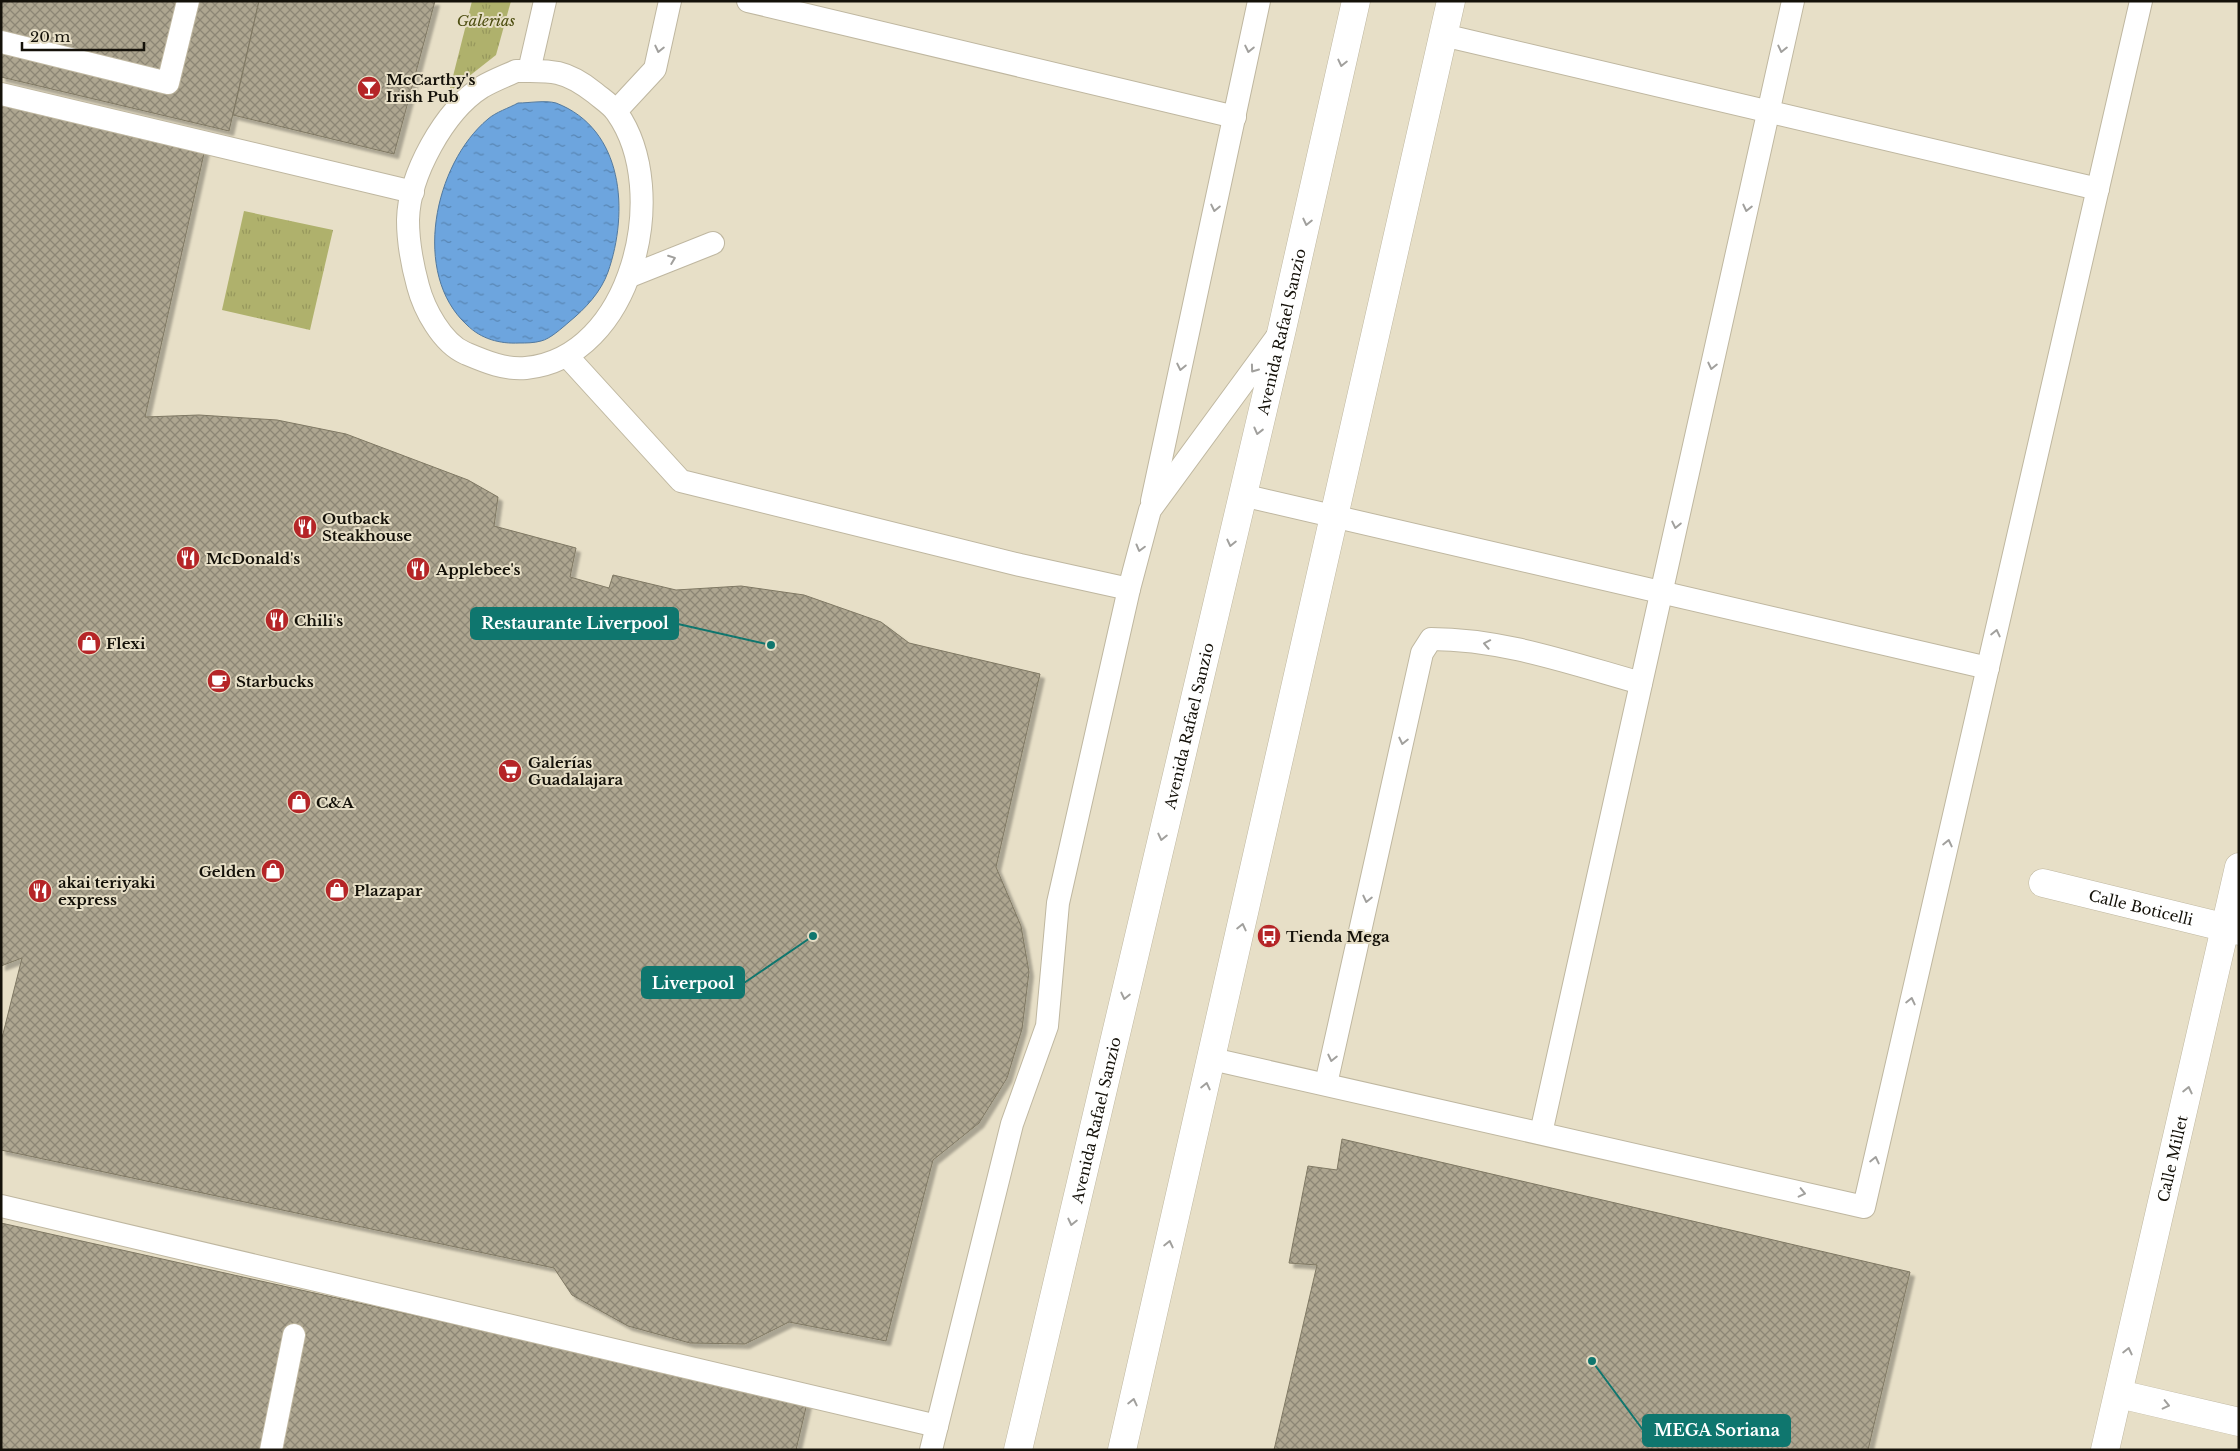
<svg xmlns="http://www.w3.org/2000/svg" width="2240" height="1451" font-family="'Libre Baskerville',serif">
<defs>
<pattern id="grass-tufts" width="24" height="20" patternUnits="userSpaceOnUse" patternTransform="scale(1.25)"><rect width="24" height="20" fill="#afb16c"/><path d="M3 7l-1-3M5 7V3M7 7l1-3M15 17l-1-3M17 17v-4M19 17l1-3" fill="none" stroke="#96975c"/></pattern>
<pattern id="water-ripples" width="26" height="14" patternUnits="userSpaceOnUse" patternTransform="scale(1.25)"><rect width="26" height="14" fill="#6da5de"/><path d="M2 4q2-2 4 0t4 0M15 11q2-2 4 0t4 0" fill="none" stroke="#5885b2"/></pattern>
<pattern id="building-cross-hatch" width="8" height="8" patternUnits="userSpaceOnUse" patternTransform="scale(1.25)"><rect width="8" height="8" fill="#aea690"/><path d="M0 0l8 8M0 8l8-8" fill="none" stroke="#8c8674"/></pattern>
<filter id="shadow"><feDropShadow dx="4.5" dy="4.5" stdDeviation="1" flood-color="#0004"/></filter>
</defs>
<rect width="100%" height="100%" fill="#e7dfc7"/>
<!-- grass -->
<g fill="url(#grass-tufts)">
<path d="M472 1H511L496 55 449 92Z"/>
<path d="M244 211 333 230 310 330 222 310Z"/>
</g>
<!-- water -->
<path fill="url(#water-ripples)" stroke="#52799e" d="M518 103C529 103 545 100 556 103 624 129 629 212 608 272 601 292 585 309 569 322 562 328 550 339 541 341 534 343 526 343 519 343 500 344 481 339 467 325 411 274 434 164 488 119 496 112 509 108 518 103Z"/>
<!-- building -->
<g fill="url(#building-cross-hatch)" stroke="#7f7863" filter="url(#shadow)">
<path d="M1 1H259L229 131 1 77Z"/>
<path d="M259 1H435L394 154 233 115Z"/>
<path d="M1 103 205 149 145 417 199 415 277 420 346 434 468 480 498 497 494 526 576 548 570 577 609 588 613 575 676 590 741 586 804 595 881 622 909 643 1040 674 996 867 1021 926 1029 972 1022 1029 1007 1078 979 1123 933 1160 886 1341 789 1322 745 1344 690 1343 628 1326 572 1295 554 1268 1 1150V1042L22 958 1 966Z"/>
<path d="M1342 1139 1910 1272 1868 1450H1274L1317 1265 1289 1263 1308 1166 1337 1170Z"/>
<path d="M1 1223 807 1403 796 1450H1Z"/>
</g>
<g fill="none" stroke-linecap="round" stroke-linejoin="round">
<!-- service casing -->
<g stroke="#bfb7a0" stroke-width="24">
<g id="service">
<path d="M748 1 1235 117"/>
<path d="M1443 35 2098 189"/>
<path d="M1 42 168 83 188 1"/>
<path d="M516 71C529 71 546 70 558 73 571 76 585 85 595 93 602 99 612 105 617 113 672 191 632 358 526 368 504 370 484 361 465 353 442 343 424 309 418 286 412 264 408 243 408 220 409 175 444 111 482 87 492 81 505 76 516 71Z"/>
<path d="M529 71 545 1"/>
<path d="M1 94 413 192"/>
<path d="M616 111 655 69 670 1"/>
<path d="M630 276 713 243"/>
<path d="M567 356 681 481 1020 565 1129 589"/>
<path d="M1242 495 1988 668"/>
<path d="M1152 501 1259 1"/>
<path d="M1212 1059 1864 1207 2141 1"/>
<path d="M1326 1084 1422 653 1431 639C1503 639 1573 664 1641 683"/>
<path d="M1541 1133 1793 1"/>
<path d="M1 1206 937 1426"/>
<path d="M271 1450 294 1335"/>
<path d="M931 1450 1012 1124 1047 1026 1058 903 1129 589 1150 510 1279 334"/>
</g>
</g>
<!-- minor casing -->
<g stroke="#bfb7a0" stroke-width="29">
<g id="minor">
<path id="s1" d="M2043 883 2239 931"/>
<path d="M2119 1394 2239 1422"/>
<path id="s2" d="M2105 1450 2239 867"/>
</g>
</g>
<!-- secondary casing -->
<g stroke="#bfb7a0" stroke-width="29">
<g id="secondary">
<path id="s3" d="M1018 1450 1282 329 1356 1"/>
<path d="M1122 1450 1451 1"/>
</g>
</g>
<!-- service -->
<use href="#service" stroke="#fff" stroke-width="22"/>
<!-- minor -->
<use href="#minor" stroke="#fff" stroke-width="28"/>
<!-- secondary -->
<use href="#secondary" stroke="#fff" stroke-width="28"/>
</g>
<!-- one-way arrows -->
<defs><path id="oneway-chevron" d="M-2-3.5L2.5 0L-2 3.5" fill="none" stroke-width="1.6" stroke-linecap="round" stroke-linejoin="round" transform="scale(1.25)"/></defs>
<g stroke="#a1a09d">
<use href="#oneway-chevron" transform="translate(659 49) rotate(103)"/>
<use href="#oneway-chevron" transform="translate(1249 49) rotate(102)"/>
<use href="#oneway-chevron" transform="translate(1782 49) rotate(103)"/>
<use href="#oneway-chevron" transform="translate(1342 63) rotate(103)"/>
<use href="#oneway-chevron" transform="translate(1215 208) rotate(102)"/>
<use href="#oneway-chevron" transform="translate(1747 208) rotate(103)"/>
<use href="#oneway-chevron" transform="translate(1307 222) rotate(103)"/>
<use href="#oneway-chevron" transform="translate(672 259) rotate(-21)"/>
<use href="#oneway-chevron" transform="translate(1712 366) rotate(103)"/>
<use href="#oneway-chevron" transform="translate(1181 367) rotate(102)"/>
<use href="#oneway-chevron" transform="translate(1254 369) rotate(126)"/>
<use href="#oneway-chevron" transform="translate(1258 431) rotate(104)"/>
<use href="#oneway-chevron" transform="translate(1676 525) rotate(102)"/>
<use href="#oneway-chevron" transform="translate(1231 543) rotate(103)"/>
<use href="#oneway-chevron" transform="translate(1140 548) rotate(105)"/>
<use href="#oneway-chevron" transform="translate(1996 633) rotate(-77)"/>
<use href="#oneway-chevron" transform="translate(1487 644) rotate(-169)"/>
<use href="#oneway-chevron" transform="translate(1403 741) rotate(103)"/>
<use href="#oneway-chevron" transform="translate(1162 837) rotate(103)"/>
<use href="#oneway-chevron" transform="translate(1948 843) rotate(-77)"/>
<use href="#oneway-chevron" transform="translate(1367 899) rotate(103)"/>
<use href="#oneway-chevron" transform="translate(1242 927) rotate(-77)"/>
<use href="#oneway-chevron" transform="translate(1125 996) rotate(103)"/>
<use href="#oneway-chevron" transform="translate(1911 1001) rotate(-77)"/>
<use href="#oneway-chevron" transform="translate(1332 1058) rotate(103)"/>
<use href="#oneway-chevron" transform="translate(1206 1086) rotate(-77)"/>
<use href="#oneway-chevron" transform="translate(2188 1090) rotate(-77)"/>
<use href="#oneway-chevron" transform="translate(1875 1160) rotate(-77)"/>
<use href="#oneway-chevron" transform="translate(1802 1193) rotate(13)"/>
<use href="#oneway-chevron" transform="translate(1072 1222) rotate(103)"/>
<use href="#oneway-chevron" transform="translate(1169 1244) rotate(-77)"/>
<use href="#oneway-chevron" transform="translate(2128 1351) rotate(-77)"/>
<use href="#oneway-chevron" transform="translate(1133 1402) rotate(-77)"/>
<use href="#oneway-chevron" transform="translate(2166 1405) rotate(13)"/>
</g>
<!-- icons -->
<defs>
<g id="bar-disc" transform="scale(1.25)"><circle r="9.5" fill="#b52527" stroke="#e7dfc7"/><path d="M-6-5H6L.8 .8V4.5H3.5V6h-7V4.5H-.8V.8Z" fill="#fff"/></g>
<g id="restaurant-disc" transform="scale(1.25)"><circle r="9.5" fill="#b52527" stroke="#e7dfc7"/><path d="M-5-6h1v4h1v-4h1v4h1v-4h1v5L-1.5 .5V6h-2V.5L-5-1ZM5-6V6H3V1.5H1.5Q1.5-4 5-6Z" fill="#fff"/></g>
<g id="shop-disc" transform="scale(1.25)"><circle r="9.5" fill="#b52527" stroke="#e7dfc7"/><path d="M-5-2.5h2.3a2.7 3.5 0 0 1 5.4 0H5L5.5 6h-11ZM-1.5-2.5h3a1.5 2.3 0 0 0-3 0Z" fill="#fff"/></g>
<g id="cafe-disc" transform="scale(1.25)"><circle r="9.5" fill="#b52527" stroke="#e7dfc7"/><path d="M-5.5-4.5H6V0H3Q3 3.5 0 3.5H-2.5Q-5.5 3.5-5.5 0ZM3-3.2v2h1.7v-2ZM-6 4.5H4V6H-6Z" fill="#fff"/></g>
<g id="supermarket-disc" transform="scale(1.25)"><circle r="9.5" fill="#b52527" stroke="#e7dfc7"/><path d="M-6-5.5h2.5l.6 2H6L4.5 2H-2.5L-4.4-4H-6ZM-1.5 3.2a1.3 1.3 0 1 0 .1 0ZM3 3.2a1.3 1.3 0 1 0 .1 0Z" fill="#fff"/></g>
<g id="bus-disc" transform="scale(1.25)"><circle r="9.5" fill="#b52527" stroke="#e7dfc7"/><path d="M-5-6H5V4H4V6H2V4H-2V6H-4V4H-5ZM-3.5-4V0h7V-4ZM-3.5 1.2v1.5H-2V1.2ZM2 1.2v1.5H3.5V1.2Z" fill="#fff"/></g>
</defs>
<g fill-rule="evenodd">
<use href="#bar-disc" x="369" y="88"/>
<use href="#restaurant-disc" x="305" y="527"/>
<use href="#restaurant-disc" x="188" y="558"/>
<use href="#restaurant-disc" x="418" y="569"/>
<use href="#restaurant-disc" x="277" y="620"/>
<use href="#shop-disc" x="89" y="643"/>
<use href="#cafe-disc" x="219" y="681"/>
<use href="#supermarket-disc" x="510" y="771"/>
<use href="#shop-disc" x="299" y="802"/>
<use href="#shop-disc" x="273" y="871"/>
<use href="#shop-disc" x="337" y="890"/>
<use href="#restaurant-disc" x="40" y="891"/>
<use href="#bus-disc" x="1269" y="936"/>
</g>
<g text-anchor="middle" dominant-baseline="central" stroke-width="4" stroke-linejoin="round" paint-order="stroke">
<!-- park labels -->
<g font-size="15" font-style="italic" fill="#4d4e11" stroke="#e7dfc7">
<text x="486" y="20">Galerias</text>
</g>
<!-- poi labels -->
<g font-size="15" font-weight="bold" fill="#141109" stroke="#e7dfc7" text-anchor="start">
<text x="386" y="79">McCarthy's<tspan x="386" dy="17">Irish Pub</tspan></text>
<text x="322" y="518">Outback<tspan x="322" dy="17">Steakhouse</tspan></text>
<text x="206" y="558">McDonald's</text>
<text x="436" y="569">Applebee's</text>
<text x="294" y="620">Chili's</text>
<text x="106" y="643">Flexi</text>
<text x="236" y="681">Starbucks</text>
<text x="528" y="762">Galerías<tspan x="528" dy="17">Guadalajara</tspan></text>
<text x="316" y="802">C&amp;A</text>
<text x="256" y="871" text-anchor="end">Gelden</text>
<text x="58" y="882">akai teriyaki<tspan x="58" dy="17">express</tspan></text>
<text x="354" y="890">Plazapar</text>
<text x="1286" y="936">Tienda Mega</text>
</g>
<!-- street labels -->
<g font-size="15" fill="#141109" stroke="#e7dfc7">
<text stroke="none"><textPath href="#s3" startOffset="1149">Avenida Rafael Sanzio</textPath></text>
<text stroke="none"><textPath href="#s3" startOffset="744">Avenida Rafael Sanzio</textPath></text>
<text stroke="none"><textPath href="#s1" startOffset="101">Calle Boticelli</textPath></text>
<text stroke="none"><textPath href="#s3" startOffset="339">Avenida Rafael Sanzio</textPath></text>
<text stroke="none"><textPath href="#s2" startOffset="299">Calle Millet</textPath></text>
</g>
</g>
<!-- callouts -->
<path fill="none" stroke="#0f766e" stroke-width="2" d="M771 645L678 624M813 936L744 983M1592 1361L1643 1430"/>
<g fill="#0f766e" stroke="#e7dfc7" stroke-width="2">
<circle cx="771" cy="645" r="5"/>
<circle cx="813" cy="936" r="5"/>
<circle cx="1592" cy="1361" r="5"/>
</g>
<g fill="#0f766e" stroke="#0f766e" stroke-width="2">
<rect x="471" y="608" width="207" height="31" rx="5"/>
<rect x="642" y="967" width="102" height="31" rx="5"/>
<rect x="1643" y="1415" width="147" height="31" rx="5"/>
</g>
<g font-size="16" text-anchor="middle" font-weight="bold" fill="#fff">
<text x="575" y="629">Restaurante Liverpool</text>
<text x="693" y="989">Liverpool</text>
<text x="1717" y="1436">MEGA Soriana</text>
</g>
<!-- border -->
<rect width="2240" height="1451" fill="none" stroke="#141109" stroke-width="5"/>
<!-- scale -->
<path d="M22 42v8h122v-8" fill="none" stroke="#141109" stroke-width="2.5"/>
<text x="30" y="42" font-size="15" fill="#141109" stroke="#e7dfc7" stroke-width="4" paint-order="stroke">20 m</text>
</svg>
